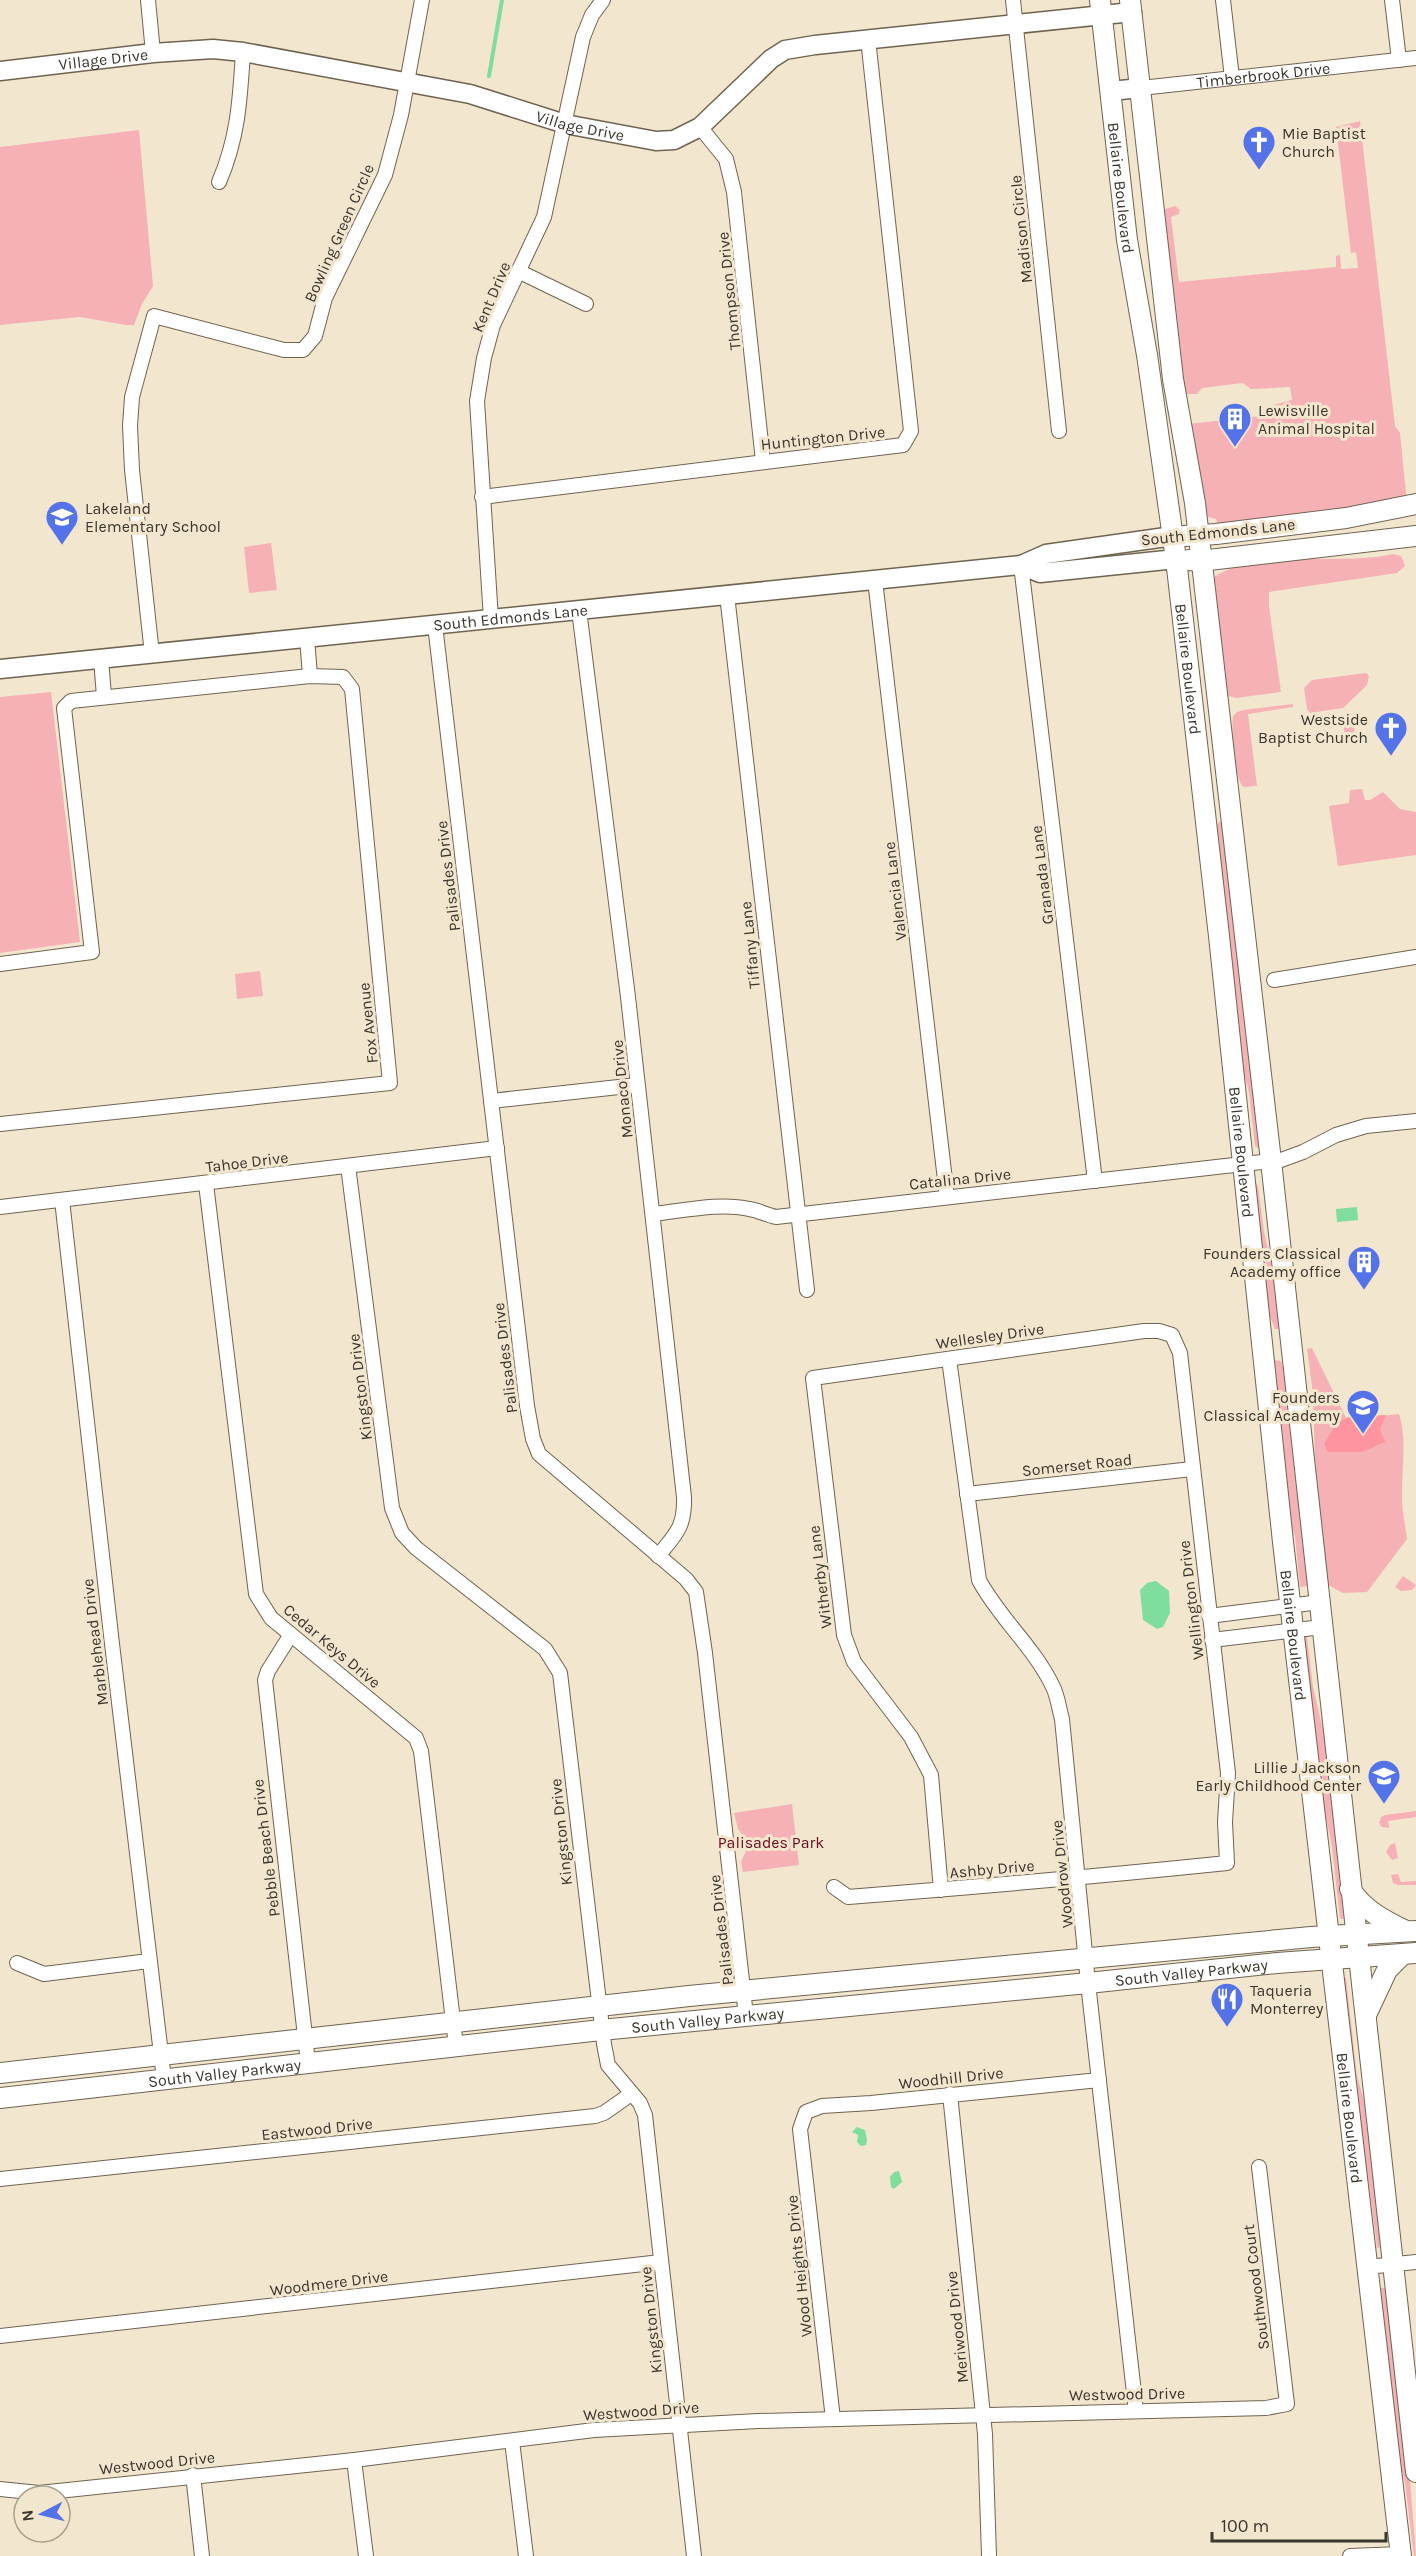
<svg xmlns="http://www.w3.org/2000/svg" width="1416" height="2556" font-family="Karla,sans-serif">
<rect width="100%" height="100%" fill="#f3e6cf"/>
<!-- green -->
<g fill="#f5b1b6">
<path d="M1360 121 1395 426 1400 433 1407 503 1218 524 1216 519 1205 516 1188 424 1269 415 1273 405 1292 400 1290 387 1251 389 1243 383 1202 388 1197 394H1184L1164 220 1165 209 1175 206 1180 210 1179 214 1171 217 1179 282 1336 267V256L1340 255 1341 269 1358 268 1356 252 1351 253 1336 127Z"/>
<path d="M139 130 153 286 142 304 134 325H126L80 317 0 325V147Z"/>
<path d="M271 543 277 590 249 593 244 547Z"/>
<path d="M1393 554 1401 556 1405 566 1397 573 1269 592V607L1281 692 1236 698 1225 695 1214 577C1255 548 1342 566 1393 554Z"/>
<path d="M1366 673 1369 676 1367 685 1343 708 1310 713 1307 709 1304 688 1312 680Z"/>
<path d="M51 692 80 942 0 953V697Z"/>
<path d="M1293 704V707L1248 714 1257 786 1243 787C1234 777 1231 731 1233 716L1237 712 1244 710Z"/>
<path d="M1359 718 1360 721 1354 729 1357 745H1346L1343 721Z"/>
<path d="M1362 789 1365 800H1370L1383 792 1400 809 1416 812V855L1338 866 1329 806 1349 803 1350 790Z"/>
<path d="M1220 821 1223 823 1259 1149 1255 1146 1249 1092 1239 1056 1214 829Z"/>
<path d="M260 971 263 996 237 999 235 974Z"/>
<path d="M1254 1181 1258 1186 1264 1232 1277 1287 1281 1326 1279 1329H1275L1269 1314Z"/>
<path d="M1312 1348 1347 1420 1399 1414C1407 1439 1402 1465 1402 1491 1401 1506 1405 1523 1407 1539L1367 1592 1343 1593 1328 1585 1315 1462 1313 1394 1307 1349Z"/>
<path d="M1274 1360 1281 1361 1285 1375 1309 1586 1300 1587 1295 1536 1286 1509 1272 1362Z"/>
<path d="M1403 1576 1416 1585 1412 1590 1401 1591 1395 1587Z"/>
<path d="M1300 1637H1307L1313 1687 1325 1738 1344 1919H1340L1332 1847 1321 1792Z"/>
<path d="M792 1804 799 1865 743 1872 741 1862 746 1851 744 1837 738 1829 734 1813Z"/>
<path d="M1416 1811V1817L1388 1821 1389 1828 1382 1827 1379 1823 1381 1817 1385 1815Z"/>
<path d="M1395 1843 1398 1858 1392 1860 1386 1852 1390 1845Z"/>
<path d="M1398 1874 1401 1882 1416 1881V1885H1398L1393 1883 1391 1875Z"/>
<path d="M1346 1978 1357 2076 1369 2119 1383 2247 1377 2248 1369 2185 1359 2147 1340 1979Z"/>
<path d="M1381 2288H1388L1409 2467 1416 2556H1414L1405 2483 1398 2456 1378 2299Z"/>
</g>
<!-- forest -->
<path fill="#fe949f" d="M1386 1415 1380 1429 1385 1442 1362 1452H1328L1324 1444 1336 1424 1348 1417Z"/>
<!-- water -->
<g fill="#7fdd9e">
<path d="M1357 1207 1358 1220 1337 1222 1336 1209Z"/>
<path d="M1156 1581 1169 1591 1170 1613 1163 1627 1157 1629 1143 1620 1140 1590 1147 1583Z"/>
<path d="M857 2127 865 2130 867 2140 866 2145 861 2146 857 2142 858 2135 852 2132Z"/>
<path d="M899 2171 902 2182 894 2189 891 2187 890 2177 894 2172Z"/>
</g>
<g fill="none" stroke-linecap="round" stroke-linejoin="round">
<!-- stream -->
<path stroke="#7fdd9e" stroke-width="4" d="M489 76 502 0"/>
<!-- minor casing -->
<g stroke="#6f6450" stroke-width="16">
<g id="minor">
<path d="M148 0 153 53"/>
<path d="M1013 0 1059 431"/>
<path d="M1223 0 1232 78"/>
<path d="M1392 0 1399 60"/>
<path id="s1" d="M1141 88 1416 58"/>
<path d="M700 127 726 159 734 192 763 461"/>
<path d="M219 182C238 138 240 100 243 52"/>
<path d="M518 271 586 304"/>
<path d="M482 497 903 445 911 431 868 39"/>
<path d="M1021 565 1095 1181"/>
<path d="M875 580 947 1197"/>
<path d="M727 595 807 1290"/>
<path d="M579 610 628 997 684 1497C685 1527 676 1534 658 1556"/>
<path d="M491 619 477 401 484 358 493 325 544 217 583 37 592 15 603 0"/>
<path d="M435 625 527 1406 533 1439 539 1454 686 1579 696 1592 705 1653 746 2016"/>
<path d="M307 638 310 676"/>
<path d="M152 654 132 470 130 426 132 397 154 316 284 350H303L315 336 325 298 385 175 401 115 422 0"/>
<path d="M101 659 104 696"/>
<path d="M0 964 92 952 64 708 71 701 310 676 343 677 352 689 390 1083 0 1124"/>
<path d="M1274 980 1416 957"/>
<path d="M491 1101 637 1085"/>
<path d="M348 1166 392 1508 402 1533 416 1548 545 1649 560 1673 604 2044 608 2065 640 2103 645 2115 694 2556"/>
<path d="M206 1184 256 1594 271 1618 416 1738 421 1751 456 2046"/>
<path d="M62 1200 112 1644 164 2079"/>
<path d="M0 1207 497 1148"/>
<path d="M653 1214C683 1211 719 1202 749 1209 758 1210 766 1215 776 1217L1243 1164 1281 1160 1303 1152 1336 1135 1366 1126 1416 1121"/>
<path d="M949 1359 979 1580C999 1618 1035 1648 1053 1687 1058 1697 1059 1709 1062 1719L1088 1983 1136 2411"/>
<path d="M967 1494 1192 1469"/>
<path d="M1209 1616 1320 1602"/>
<path d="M290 1636 268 1671 265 1680 308 2063"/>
<path d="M1212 1640 1322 1627"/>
<path d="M834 1887 848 1897C975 1887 1101 1876 1227 1863L1225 1822 1228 1773 1180 1353 1172 1335 1159 1331H1144L813 1378 844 1635 854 1662 911 1737 931 1775 941 1890"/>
<path d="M17 1963 44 1974 149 1961"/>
<path d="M950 2094 985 2434 989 2556"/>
<path d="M0 2179 595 2116 604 2113 631 2094"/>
<path d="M1367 2267 1416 2262"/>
<path d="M0 2336 661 2262"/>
<path d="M833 2419 800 2129 806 2112 822 2106 871 2103 1099 2080"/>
<path d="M512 2441 526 2556"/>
<path d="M354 2460 366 2556"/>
<path d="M193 2475 202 2556"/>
<path d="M0 2489 39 2493 354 2460 594 2430 758 2421 1266 2408 1287 2404 1259 2167"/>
<path d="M1350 2556 1401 2554"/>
</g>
</g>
<!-- tertiary casing -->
<g stroke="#6f6450" stroke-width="21">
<g id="tertiary">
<path id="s2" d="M0 71 153 53 213 49 243 52 470 94 565 124 656 141 674 140 700 127 771 59 785 50 815 45 1132 12"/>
<path d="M1110 91 1141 88"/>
<path d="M1021 565 1040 573 1176 559"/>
<path id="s3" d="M0 669 1021 565 1046 554 1173 536"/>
</g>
</g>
<!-- secondary casing -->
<g stroke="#6f6450" stroke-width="22">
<g id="secondary">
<path id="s4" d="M1100 0 1127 240 1147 355 1176 559 1219 936 1283 1542 1401 2556"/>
<path d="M1130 0 1173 379 1195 503 1271 1161 1416 2472"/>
<path d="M1184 536 1216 534 1346 518 1416 504"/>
<path d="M1189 560 1200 561 1416 536"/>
<path d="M1350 1889C1364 1910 1383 1920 1406 1931"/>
<path d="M1366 2015 1387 1970 1403 1954"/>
<path d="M0 2073 689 1996 1311 1937 1416 1931"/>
<path id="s5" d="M0 2098 601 2030 1088 1983 1277 1963 1416 1953"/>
</g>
</g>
<!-- minor -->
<use href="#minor" stroke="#fff" stroke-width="14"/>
<!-- tertiary -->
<use href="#tertiary" stroke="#fff" stroke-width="18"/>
<!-- secondary -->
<use href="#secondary" stroke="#fff" stroke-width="20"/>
</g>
<!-- icons -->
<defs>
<g id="church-pin" transform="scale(1.725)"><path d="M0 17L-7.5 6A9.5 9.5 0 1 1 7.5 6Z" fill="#5573e8" stroke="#f3e6cf"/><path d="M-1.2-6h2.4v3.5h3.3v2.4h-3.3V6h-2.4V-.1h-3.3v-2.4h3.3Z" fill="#fff"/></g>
<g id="building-pin" transform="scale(1.725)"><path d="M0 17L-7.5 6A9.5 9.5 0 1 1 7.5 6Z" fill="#5573e8" stroke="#f3e6cf"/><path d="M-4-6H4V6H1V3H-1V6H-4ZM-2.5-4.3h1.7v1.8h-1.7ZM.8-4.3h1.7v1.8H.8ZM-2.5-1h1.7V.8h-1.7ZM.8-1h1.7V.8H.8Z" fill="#fff"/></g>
<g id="school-pin" transform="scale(1.725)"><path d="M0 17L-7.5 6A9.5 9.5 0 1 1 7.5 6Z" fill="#5573e8" stroke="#f3e6cf"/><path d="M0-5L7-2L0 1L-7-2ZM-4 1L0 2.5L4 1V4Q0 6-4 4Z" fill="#fff"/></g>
<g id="restaurant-pin" transform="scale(1.725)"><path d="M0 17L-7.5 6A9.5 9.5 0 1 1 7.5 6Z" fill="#5573e8" stroke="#f3e6cf"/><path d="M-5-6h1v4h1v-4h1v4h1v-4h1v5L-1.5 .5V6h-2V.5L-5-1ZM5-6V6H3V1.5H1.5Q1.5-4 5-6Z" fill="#fff"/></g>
</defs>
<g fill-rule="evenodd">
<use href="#church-pin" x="1259" y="142"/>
<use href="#building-pin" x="1235" y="419"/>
<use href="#school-pin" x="62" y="517"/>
<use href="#church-pin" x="1391" y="728"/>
<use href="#building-pin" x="1364" y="1262"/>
<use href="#school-pin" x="1363" y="1406"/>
<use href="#school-pin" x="1384" y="1776"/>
<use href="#restaurant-pin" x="1227" y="1999"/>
</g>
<g text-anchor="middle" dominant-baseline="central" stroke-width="6" stroke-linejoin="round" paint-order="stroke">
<!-- street labels -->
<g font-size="16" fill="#3a362d" stroke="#f3e6cf">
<text stroke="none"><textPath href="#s2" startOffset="104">Village Drive</textPath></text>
<text stroke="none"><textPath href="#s1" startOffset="123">Timberbrook Drive</textPath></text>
<text stroke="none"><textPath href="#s2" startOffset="590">Village Drive</textPath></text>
<text stroke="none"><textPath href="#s4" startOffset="189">Bellaire Boulevard</textPath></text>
<text transform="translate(1021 229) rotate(-96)">Madison Circle</text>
<text transform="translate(339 233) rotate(-66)">Bowling Green Circle</text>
<text transform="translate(729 291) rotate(-96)">Thompson Drive</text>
<text transform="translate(491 297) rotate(-67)">Kent Drive</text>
<text transform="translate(823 438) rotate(-6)">Huntington Drive</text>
<text transform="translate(1218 532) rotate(-6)">South Edmonds Lane</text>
<text stroke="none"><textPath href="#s3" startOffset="513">South Edmonds Lane</textPath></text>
<text stroke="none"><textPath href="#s4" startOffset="675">Bellaire Boulevard</textPath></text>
<text transform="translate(1042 875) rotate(-97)">Granada Lane</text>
<text transform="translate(448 876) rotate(-97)">Palisades Drive</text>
<text transform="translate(895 891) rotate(-97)">Valencia Lane</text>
<text transform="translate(750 945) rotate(-96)">Tiffany Lane</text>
<text transform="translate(368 1023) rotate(-96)">Fox Avenue</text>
<text transform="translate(622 1089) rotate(-96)">Monaco Drive</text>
<text stroke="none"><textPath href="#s4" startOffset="1161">Bellaire Boulevard</textPath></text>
<text transform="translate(247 1162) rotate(-7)">Tahoe Drive</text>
<text transform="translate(960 1179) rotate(-6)">Catalina Drive</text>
<text transform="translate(990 1336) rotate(-8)">Wellesley Drive</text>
<text transform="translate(505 1358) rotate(-97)">Palisades Drive</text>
<text transform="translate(360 1387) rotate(-97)">Kingston Drive</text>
<text transform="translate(1077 1465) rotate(-6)">Somerset Road</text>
<text transform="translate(820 1577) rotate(-97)">Witherby Lane</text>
<text transform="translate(1191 1600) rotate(-97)">Wellington Drive</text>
<text stroke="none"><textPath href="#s4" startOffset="1647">Bellaire Boulevard</textPath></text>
<text transform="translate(95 1642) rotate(-97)">Marblehead Drive</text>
<text transform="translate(332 1646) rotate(40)">Cedar Keys Drive</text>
<text transform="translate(561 1832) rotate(-96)">Kingston Drive</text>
<text transform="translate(266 1848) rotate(-97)">Pebble Beach Drive</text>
<text transform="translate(992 1869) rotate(-5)">Ashby Drive</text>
<text transform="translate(1062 1874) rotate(-96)">Woodrow Drive</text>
<text transform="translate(721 1930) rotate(-97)">Palisades Drive</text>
<text stroke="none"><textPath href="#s5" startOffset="1198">South Valley Parkway</textPath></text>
<text stroke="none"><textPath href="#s5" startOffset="712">South Valley Parkway</textPath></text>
<text stroke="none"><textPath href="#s5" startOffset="226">South Valley Parkway</textPath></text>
<text transform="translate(951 2078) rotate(-6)">Woodhill Drive</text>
<text stroke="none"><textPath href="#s4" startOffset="2133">Bellaire Boulevard</textPath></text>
<text transform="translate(317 2129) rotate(-6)">Eastwood Drive</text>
<text transform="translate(799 2266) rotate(-96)">Wood Heights Drive</text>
<text transform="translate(329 2283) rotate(-7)">Woodmere Drive</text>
<text transform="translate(1256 2287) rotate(-97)">Southwood Court</text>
<text transform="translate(651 2320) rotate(-96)">Kingston Drive</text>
<text transform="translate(957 2327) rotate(-96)">Meriwood Drive</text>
<text transform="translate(1127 2394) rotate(-1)">Westwood Drive</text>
<text transform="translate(641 2411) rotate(-4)">Westwood Drive</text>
<text transform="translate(157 2463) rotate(-6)">Westwood Drive</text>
</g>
<!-- poi labels -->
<g font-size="16" fill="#3a362d" stroke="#f3e6cf" text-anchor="start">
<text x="1282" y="133">Mie Baptist<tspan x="1282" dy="18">Church</tspan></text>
<text x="1258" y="410">Lewisville<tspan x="1258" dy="18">Animal Hospital</tspan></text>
<text x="85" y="508">Lakeland<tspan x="85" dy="18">Elementary School</tspan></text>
<text x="1368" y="719" text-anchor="end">Westside<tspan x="1368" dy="18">Baptist Church</tspan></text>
<text x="1341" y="1253" text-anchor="end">Founders Classical<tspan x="1341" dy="18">Academy office</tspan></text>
<text x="1340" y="1397" text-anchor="end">Founders<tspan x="1340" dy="18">Classical Academy</tspan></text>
<text x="1361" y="1767" text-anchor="end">Lillie J Jackson<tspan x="1361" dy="18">Early Childhood Center</tspan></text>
<text x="1250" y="1990">Taqueria<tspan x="1250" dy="18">Monterrey</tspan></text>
</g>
<!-- park labels -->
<g font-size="16" fill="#690923" stroke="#f3e6cf">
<text x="771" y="1842">Palisades Park</text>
</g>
</g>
<!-- north arrow -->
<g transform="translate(42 2514) rotate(263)"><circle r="28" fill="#f3e6cf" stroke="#a9a08e" stroke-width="1.5"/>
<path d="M0-4.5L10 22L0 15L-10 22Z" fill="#5573e8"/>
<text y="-9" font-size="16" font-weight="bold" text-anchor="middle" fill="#3a362d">N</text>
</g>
<!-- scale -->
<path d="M1212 2532v9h174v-9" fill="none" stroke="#3a362d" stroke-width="3"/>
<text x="1221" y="2532" font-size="18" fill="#3a362d" stroke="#f3e6cf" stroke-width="4.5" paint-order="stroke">100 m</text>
</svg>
